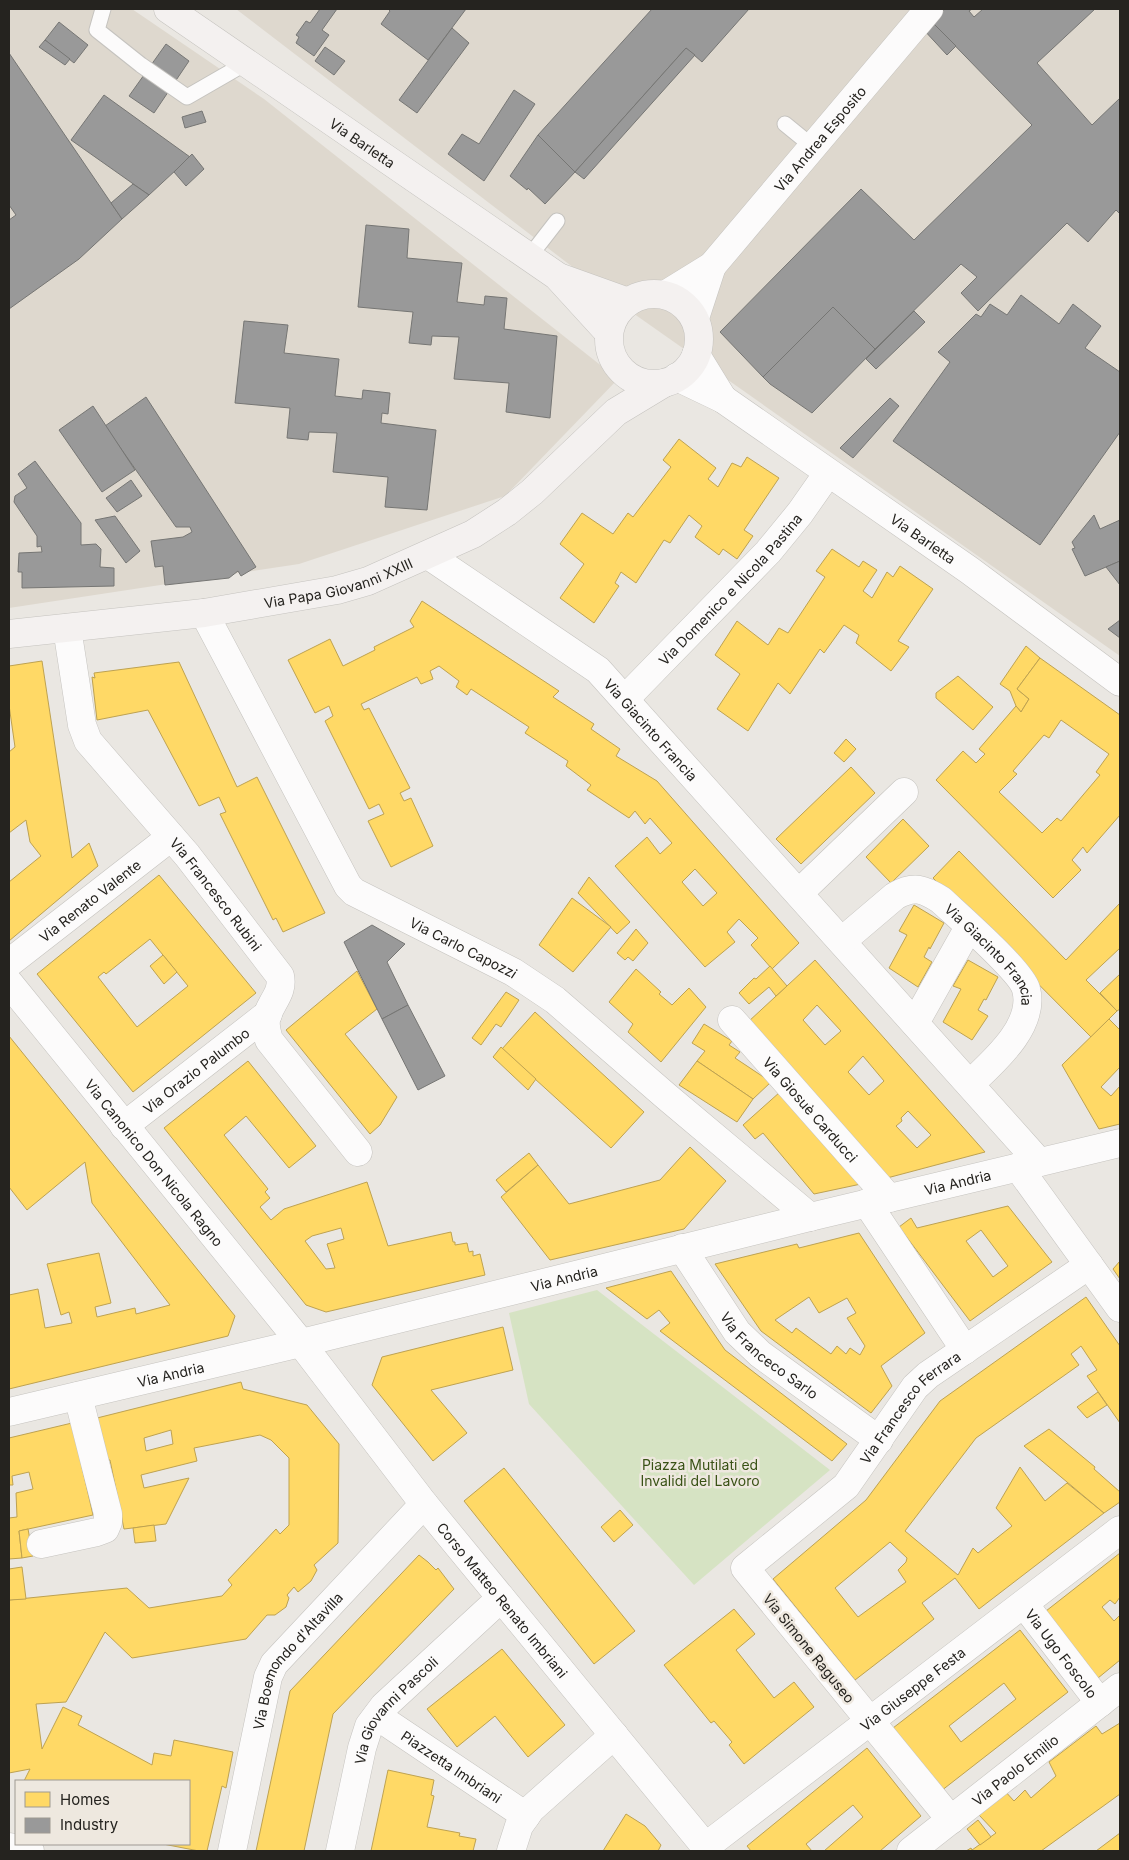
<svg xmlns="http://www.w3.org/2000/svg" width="1129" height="1860" font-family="Inter,sans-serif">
<rect width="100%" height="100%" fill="#eae7e2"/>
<!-- built -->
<g fill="#ded8ce">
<path d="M9 9H132L264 99 618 379 505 496 299 564 9 608Z"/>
<path d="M236 9H1120V656L630 311Z"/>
</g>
<!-- green -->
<path fill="#d6e3c3" d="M597 1290 830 1470 694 1585 529 1404 509 1313Z"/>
<!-- homes -->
<g fill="#ffd966" stroke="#bea251" fill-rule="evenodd">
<path d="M679 439 716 468 708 479 718 487 732 463 741 467 747 457 779 478 744 530 753 536 737 559 723 549 719 555 695 537 702 526 689 515 670 543 664 540 636 583 621 572 615 583 619 586 594 623 560 598 584 564 560 544 582 513 613 534 628 513 633 517 671 467 663 460Z"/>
<path d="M832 549 859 567 863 561 877 570 863 591 872 598 887 572 893 577 900 566 933 589 898 641 909 647 891 671 856 643 859 635 844 625 824 653 820 649 790 694 778 683 748 731 717 709 740 674 715 655 737 621 768 645 779 628 788 633 825 577 816 571Z"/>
<path d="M422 601 559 691 553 697 594 724 591 729 620 749 616 756 657 781 799 943 772 969 751 945 758 938 739 919 727 932 735 942 705 967 615 866 647 837 660 854 672 843 650 818 645 824 635 811 629 818 587 790 591 785 566 766 568 761 525 733 529 727 471 689 467 695 456 687 459 681 439 666 430 671 433 679 421 684 417 677 361 704 364 710 369 708 410 788 400 793 404 801 411 798 433 846 391 867 368 821 384 814 379 804 369 809 325 721 333 716 329 706 315 713 288 660 330 639 343 666 375 650 374 647 414 627 410 621ZM695 869 717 893 703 906 682 882Z"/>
<path d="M1026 646 1040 658 1017 689 1029 699 1021 712 1016 706 1010 691 1000 684Z"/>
<path d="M1040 658 1120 715V815L1087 853 1083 847 1072 860 1081 870 1053 898 936 780 963 751 976 763 985 754 979 749 1016 706 1021 712 1029 699 1017 689ZM1061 720 1109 754 1096 772 1100 775 1061 821 1057 818 1042 833 999 792 1017 774 1013 771 1044 735 1049 738Z"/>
<path d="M42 661 72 858 89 843 98 866 9 941V882L41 856 30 842 26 820 9 833V752L15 747 9 705V666Z"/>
<path d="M179 662 237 787 257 777 325 913 283 932 276 918 273 920 220 814 226 812 219 797 199 806 148 710 97 720 92 677 95 678 94 673Z"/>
<path d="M958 676 993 707 973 730 936 698V693Z"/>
<path d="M846 739 856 749 844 762 834 753Z"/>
<path d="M851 767 875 793 801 864 776 839Z"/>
<path d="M903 819 929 846 891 883 866 857Z"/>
<path d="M959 851 1066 960 1120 903V948L1086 980 1117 1011 1091 1037 933 878Z"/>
<path d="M159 875 256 993 133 1092 37 974ZM150 939 188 986 137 1027 98 977 104 972 106 974Z"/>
<path d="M589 877 630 922 617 934 578 893Z"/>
<path d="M572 898 611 927 573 972 539 945Z"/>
<path d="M914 905 944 923 930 949 929 947 924 957 932 962 918 987 889 968 907 935 899 931Z"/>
<path d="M636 929 648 943 633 961 628 957 625 960 617 953Z"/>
<path d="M163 955 177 972 164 984 150 966Z"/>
<path d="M815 960 985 1152 887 1178 748 1022ZM817 1005 841 1031 825 1045 803 1020ZM863 1056 884 1081 869 1095 848 1072ZM908 1111 931 1135 917 1148 896 1126 902 1121 901 1118Z"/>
<path d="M968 960 998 977 986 1000 984 999 978 1010 988 1016 972 1040 943 1022 961 989 953 986Z"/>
<path d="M770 966 787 986 776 996 769 987 749 1004 739 993 754 978 756 979Z"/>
<path d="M636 969 661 992 659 994 672 1005 689 988 706 1007 661 1062 628 1032 633 1024 609 1002Z"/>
<path d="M357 971 377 1009 345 1034 397 1097 380 1125 370 1134 286 1030Z"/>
<path d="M1120 974V1009L1117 1011 1100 993Z"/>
<path d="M506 992 519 1000 501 1027 496 1024 481 1045 472 1038Z"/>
<path d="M535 1012 644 1112 611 1148 502 1049Z"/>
<path d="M1109 1019 1120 1030V1067L1101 1087 1111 1096 1120 1086V1124L1099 1129 1062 1065Z"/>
<path d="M704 1024 732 1041 729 1045 740 1052 735 1058 771 1082 753 1099 697 1061 705 1051 692 1043Z"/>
<path d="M9 1036 235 1316 228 1336 9 1389V1295L38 1289 45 1328 72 1323 69 1312 61 1315 47 1264 99 1253 111 1303 95 1307 97 1317 135 1308 136 1314 170 1305 92 1203 85 1162 27 1210 9 1187Z"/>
<path d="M501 1047 536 1079 528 1090 493 1057Z"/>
<path d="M248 1061 316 1146 289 1168 246 1116 224 1135 268 1189 265 1192 270 1198 260 1207 271 1220 284 1209 367 1182 388 1246 451 1232 453 1242H455V1245L467 1243 469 1252 473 1251V1256L480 1254 485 1275 326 1312 306 1305 164 1128ZM341 1228 344 1239 327 1244 335 1268 326 1269 305 1241 312 1236Z"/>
<path d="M697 1061 753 1099 737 1122 679 1085Z"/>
<path d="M780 1092 861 1184 814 1194 763 1133 755 1139 743 1125Z"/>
<path d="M690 1147 726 1181 684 1229 550 1260 501 1197 538 1165 569 1204 660 1180Z"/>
<path d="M529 1153 538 1165 506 1192 496 1180Z"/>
<path d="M1008 1206 1052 1262 970 1321 899 1227 911 1218 917 1228ZM981 1230 1008 1266 993 1277 966 1241Z"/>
<path d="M859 1233 925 1333 881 1366 892 1386 871 1413 761 1331 715 1264 797 1244 799 1248ZM809 1297 819 1313 847 1298 856 1313 847 1318 865 1346 860 1355 850 1348 846 1354 837 1346 831 1354 796 1328 792 1333 775 1320Z"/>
<path d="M1120 1261V1279L1113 1269Z"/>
<path d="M671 1271 725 1350 847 1444 832 1461 660 1331 670 1323 659 1310 647 1319 606 1288Z"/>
<path d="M1086 1297 1120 1346V1423L1087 1376 1097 1370 1081 1346 1071 1354 1079 1365 976 1438 905 1531 958 1575 973 1548 978 1553 1012 1526 996 1508 1020 1467 1045 1501 1067 1483 1104 1513 979 1609 955 1578 922 1603 934 1619 855 1680 773 1579 866 1500 940 1401ZM890 1542 907 1558 906 1562 898 1570 906 1582 858 1617 835 1588Z"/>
<path d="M503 1327 513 1370 431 1390 467 1433 433 1461 372 1385 382 1357Z"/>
<path d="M241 1382 243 1389 307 1405 339 1444 338 1543 314 1565 317 1570 311 1581 298 1592 294 1587 287 1595 289 1598 286 1607 275 1615H267L246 1639 132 1658 105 1632 66 1702 36 1704 42 1749 63 1707 82 1716 78 1725 152 1765 154 1753 171 1756 174 1740 233 1752 226 1788 222 1786 207 1851H199L163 1844H189V1781H24L30 1769 9 1773V1600L127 1588 149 1608 222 1596 232 1585 228 1580 276 1529 280 1534 289 1525V1458L271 1440 260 1435 194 1448 197 1461 141 1475 144 1488 189 1478 166 1524 124 1529 110 1460H107L97 1418ZM171 1430 173 1444 146 1451 144 1438Z"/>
<path d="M1098 1392 1107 1405 1087 1418 1077 1407Z"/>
<path d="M72 1423 93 1515 19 1531 22 1558 9 1559V1518L17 1517 16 1493 33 1489 29 1472 12 1476 13 1485H9V1438Z"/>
<path d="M1049 1429 1095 1467 1094 1469 1120 1492V1502L1104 1513 1024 1446Z"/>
<path d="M504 1468 635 1631 594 1664 464 1501Z"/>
<path d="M620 1510 633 1525 614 1542 601 1527Z"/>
<path d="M154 1525 156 1541 135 1543 133 1528Z"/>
<path d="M28 1529 33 1556 22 1558 19 1531Z"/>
<path d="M1120 1553V1597L1115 1604 1110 1600 1102 1607 1114 1621 1120 1615V1660L1098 1678 1046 1611Z"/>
<path d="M419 1555 428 1562 436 1570 438 1568 454 1589 333 1714 304 1851H256L290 1691Z"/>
<path d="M22 1567 26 1599 9 1600V1569Z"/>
<path d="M734 1609 755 1634 736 1650 774 1698 794 1682 814 1707 744 1764 729 1745 732 1742 714 1721 711 1723 664 1665Z"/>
<path d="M1020 1630 1068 1692 941 1791 893 1728ZM1004 1683 1016 1699 961 1742 949 1726Z"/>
<path d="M502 1649 565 1725 528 1757 495 1716 457 1747 427 1709Z"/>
<path d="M1120 1723V1794L1041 1851H966L971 1848 972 1850 996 1833 979 1815 1004 1790 1014 1801 1025 1790 1031 1798 1056 1776 1049 1762 1096 1726 1102 1734Z"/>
<path d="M867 1748 921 1816 880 1851H824L863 1817 853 1805 806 1844 812 1851H751L747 1846Z"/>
<path d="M388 1770 434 1780 431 1795 434 1796 427 1827 460 1833 459 1836 476 1839 473 1851H371Z"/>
<path d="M626 1814 645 1826 661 1845 658 1851H603Z"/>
<path d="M978 1820 991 1837 980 1845 967 1829Z"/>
<path d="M1120 1833V1851H1096Z"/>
</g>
<!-- industry -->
<g fill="#999" stroke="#767674">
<path d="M320 9H337L322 30 329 35 314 56 296 43 299 37 296 35 306 21 310 23Z"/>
<path d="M388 9H466L428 60 381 24 390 11Z"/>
<path d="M652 9H749L702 62 686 48 575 172 538 135Z"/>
<path d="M945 9H972L969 11 974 17 983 9H1095L1037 63 1092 125 1120 98V214L1116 210 1088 242 1067 223 978 311 961 293 977 277 961 264 875 349 833 307 763 377 720 332 861 189 914 240 1032 125 932 22Z"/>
<path d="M59 22 88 45 74 63 45 40Z"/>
<path d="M932 22 956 46 947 55 923 29Z"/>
<path d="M452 28 469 43 417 113 399 100Z"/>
<path d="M45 40 70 59 65 65 39 47Z"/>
<path d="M166 44 189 61 154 113 129 96Z"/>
<path d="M325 47 345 61 334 75 315 61Z"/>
<path d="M686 48 695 55 584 179 575 172Z"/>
<path d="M9 53 122 219 79 259 9 309V220L16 215 9 205Z"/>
<path d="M514 90 535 104 484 181 448 154 462 134 479 144Z"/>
<path d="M104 95 190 157 149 195 71 140Z"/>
<path d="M202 111 206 122 185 128 182 117Z"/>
<path d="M538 135 575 172 545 204 528 188 527 190 510 176Z"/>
<path d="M192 154 204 169 186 186 174 172Z"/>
<path d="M133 184 149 195 122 219 111 203Z"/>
<path d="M366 225 409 229 407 258 462 263 457 302 484 305 485 296 507 298 504 329 557 336 550 418 506 412 509 383 454 379 459 337 432 336 431 345 409 343 413 312 358 307Z"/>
<path d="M1021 295 1059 324 1073 304 1101 326 1085 348 1120 372V432L1040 545 893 441 950 362 938 352 976 314 981 317 990 304 1007 315Z"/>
<path d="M833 307 875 349 812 413 770 384 763 377Z"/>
<path d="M914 311 925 322 876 369 866 359Z"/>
<path d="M244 321 288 325 284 353 339 359 335 396 362 399 363 390 390 393 388 414 382 413 381 423 436 430 427 510 385 507 388 477 333 472 337 433 309 432 308 440 287 438 290 408 235 403Z"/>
<path d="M146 397 256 567 241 576 238 571 229 578 165 585 163 566 155 567 151 541 183 537 192 532 190 527H176L105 426Z"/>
<path d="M890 398 899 406 853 458 840 448Z"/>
<path d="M93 406 135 470 102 492 59 430Z"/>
<path d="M35 461 81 523V545L96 544 101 549 100 567 114 568V586L22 588V572H18L19 553 42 552 41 546 37 547V536L14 502 15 496 27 488 18 474Z"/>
<path d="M131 480 142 496 117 512 106 498Z"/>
<path d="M1094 515 1100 529 1120 520V561L1085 576 1072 549 1075 548 1072 542Z"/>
<path d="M115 516 140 551 126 563 95 520Z"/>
<path d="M1120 561V585L1106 567Z"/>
<path d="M1120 620V638L1108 629Z"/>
<path d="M372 925 405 944 387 962 408 1005 382 1019 344 942Z"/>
<path d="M408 1005 445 1076 418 1090 382 1019Z"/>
</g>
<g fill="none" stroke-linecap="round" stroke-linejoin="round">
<!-- service casing -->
<g stroke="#c5c3bf" stroke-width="17">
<g id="service">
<path d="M103 9 97 30 141 65 187 97 246 63"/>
<path d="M785 124 812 146"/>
<path d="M529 257 557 221"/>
</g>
</g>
<!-- minor casing -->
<g stroke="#c5c3bf" stroke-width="29">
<g id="minor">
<path id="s1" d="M665 295 712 266 929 9"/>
<path d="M695 318 712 266"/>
<path id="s2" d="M428 555 598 670 1039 1162"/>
<path id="s3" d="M204 613 348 886 354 892 513 972 555 1000 667 1097 810 1217"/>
<path id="s4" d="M67 628 82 725 88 741 187 855 280 976C284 994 269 1003 266 1020 265 1027 267 1033 269 1040L358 1152"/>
<path id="s5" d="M625 699 768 552 800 513 828 473"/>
<path d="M799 893 904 792"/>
<path id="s6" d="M842 941 895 896C914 885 924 889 941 900 958 916 1021 971 1026 989 1036 1026 993 1062 970 1084"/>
<path id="s7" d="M9 963 171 837"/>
<path id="s8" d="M732 1020 889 1198"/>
<path d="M915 1023 969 927"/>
<path id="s9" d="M124 1126 268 1014"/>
<path d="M1018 1167 1120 1308"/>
<path d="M867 1203 965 1350"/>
<path id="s10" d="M682 1248 737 1332 760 1354 879 1440"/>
<path id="s11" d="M9 1412 301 1343 810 1217 1120 1143"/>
<path d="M41 1544 97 1532 105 1529 108 1522V1514L78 1396"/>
<path id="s12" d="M1024 1604 1100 1703"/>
<path id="s13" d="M377 1716 526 1816"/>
<path id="s14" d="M951 1820 745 1568 846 1486 915 1387 928 1375 1089 1265"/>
<path d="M9 1847 30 1851"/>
<path id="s15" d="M705 1847 1120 1530"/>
<path id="s16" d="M232 1851 268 1677 274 1664 424 1504"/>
<path id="s17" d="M340 1851 362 1748 369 1726 384 1706 501 1598"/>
<path d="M511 1851 519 1826 531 1809 614 1735"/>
<path id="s18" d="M911 1851 1120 1687"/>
</g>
</g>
<!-- tertiary casing -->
<g stroke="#c5c3bf" stroke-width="29">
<g id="tertiary">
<path d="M696 355 723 399"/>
<path id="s19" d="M677 377 723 399 969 570 1120 682"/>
<path id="s20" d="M9 983 301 1343 424 1504 709 1851"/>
</g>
</g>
<!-- secondary casing -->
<g stroke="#c5c3bf" stroke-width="29">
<g id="secondary">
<path id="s21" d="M168 9 557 276 609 333"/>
<path d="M561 278 628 302"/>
<circle cx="654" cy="339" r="45"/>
<path id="s22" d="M9 634 204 613 337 590 368 581 473 534 507 512 532 492 616 412 664 383"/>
</g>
</g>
<!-- service -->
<use href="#service" stroke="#fcfbfb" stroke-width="15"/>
<!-- minor -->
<use href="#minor" stroke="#fcfbfb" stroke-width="28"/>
<!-- tertiary -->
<use href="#tertiary" stroke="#fcfbfb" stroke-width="28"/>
<!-- secondary -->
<use href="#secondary" stroke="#f4f1f0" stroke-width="28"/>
</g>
<g text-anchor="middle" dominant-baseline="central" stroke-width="5" stroke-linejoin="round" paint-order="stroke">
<!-- street labels -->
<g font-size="14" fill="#25231f" stroke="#eee8df">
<text stroke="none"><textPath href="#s1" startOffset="222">Via Andrea Esposito</textPath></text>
<text stroke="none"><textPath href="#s21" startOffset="236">Via Barletta</textPath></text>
<text stroke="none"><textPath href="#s19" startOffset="295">Via Barletta</textPath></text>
<text stroke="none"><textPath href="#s22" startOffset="334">Via Papa Giovanni XXIII</textPath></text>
<text stroke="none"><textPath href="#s5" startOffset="152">Via Domenico e Nicola Pastina</textPath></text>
<text stroke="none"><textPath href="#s2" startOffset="285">Via Giacinto Francia</textPath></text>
<text stroke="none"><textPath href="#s4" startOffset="315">Via Francesco Rubini</textPath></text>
<text stroke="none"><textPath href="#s7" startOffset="102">Via Renato Valente</textPath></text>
<text stroke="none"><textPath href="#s3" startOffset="440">Via Carlo Capozzi</textPath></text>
<text stroke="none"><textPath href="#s6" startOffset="194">Via Giacinto Francia</textPath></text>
<text stroke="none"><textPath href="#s9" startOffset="91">Via Orazio Palumbo</textPath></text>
<text stroke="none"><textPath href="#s8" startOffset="119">Via Giosuè Carducci</textPath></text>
<text stroke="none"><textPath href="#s20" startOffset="231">Via Canonico Don Nicola Ragno</textPath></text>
<text stroke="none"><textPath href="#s11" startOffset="976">Via Andria</textPath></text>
<text stroke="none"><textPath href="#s11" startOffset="571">Via Andria</textPath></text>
<text stroke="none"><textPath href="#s10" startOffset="140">Via Franceco Sarlo</textPath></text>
<text stroke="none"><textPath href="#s11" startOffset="166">Via Andria</textPath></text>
<text stroke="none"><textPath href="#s14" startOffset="558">Via Francesco Ferrara</textPath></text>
<text stroke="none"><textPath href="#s20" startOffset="790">Corso Matteo Renato Imbriani</textPath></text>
<text transform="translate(809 1648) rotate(51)">Via Simone Raguseo</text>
<text stroke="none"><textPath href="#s12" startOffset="62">Via Ugo Foscolo</textPath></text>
<text stroke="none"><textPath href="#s16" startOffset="206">Via Boemondo d'Altavilla</textPath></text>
<text stroke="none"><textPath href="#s15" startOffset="261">Via Giuseppe Festa</textPath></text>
<text stroke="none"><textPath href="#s17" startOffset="156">Via Giovanni Pascoli</textPath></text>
<text stroke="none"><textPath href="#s13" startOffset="90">Piazzetta Imbriani</textPath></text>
<text stroke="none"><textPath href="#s18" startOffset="132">Via Paolo Emilio</textPath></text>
</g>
<!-- park labels -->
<g font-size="14" fill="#3a5216" stroke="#eee8df">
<text x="700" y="1464">Piazza Mutilati ed<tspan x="700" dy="16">Invalidi del Lavoro</tspan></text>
</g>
</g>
<!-- border -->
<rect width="1129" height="1860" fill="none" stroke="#25231f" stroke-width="20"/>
<!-- legend -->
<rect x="15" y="1780" width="175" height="65" fill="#eee8df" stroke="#9e9992"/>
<rect x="25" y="1792" width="25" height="15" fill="#ffd966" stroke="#9e9992"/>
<text x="60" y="1805" font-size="15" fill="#25231f">Homes</text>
<rect x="25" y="1818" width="25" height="15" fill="#999999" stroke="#9e9992"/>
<text x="60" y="1830" font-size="15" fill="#25231f">Industry</text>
</svg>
